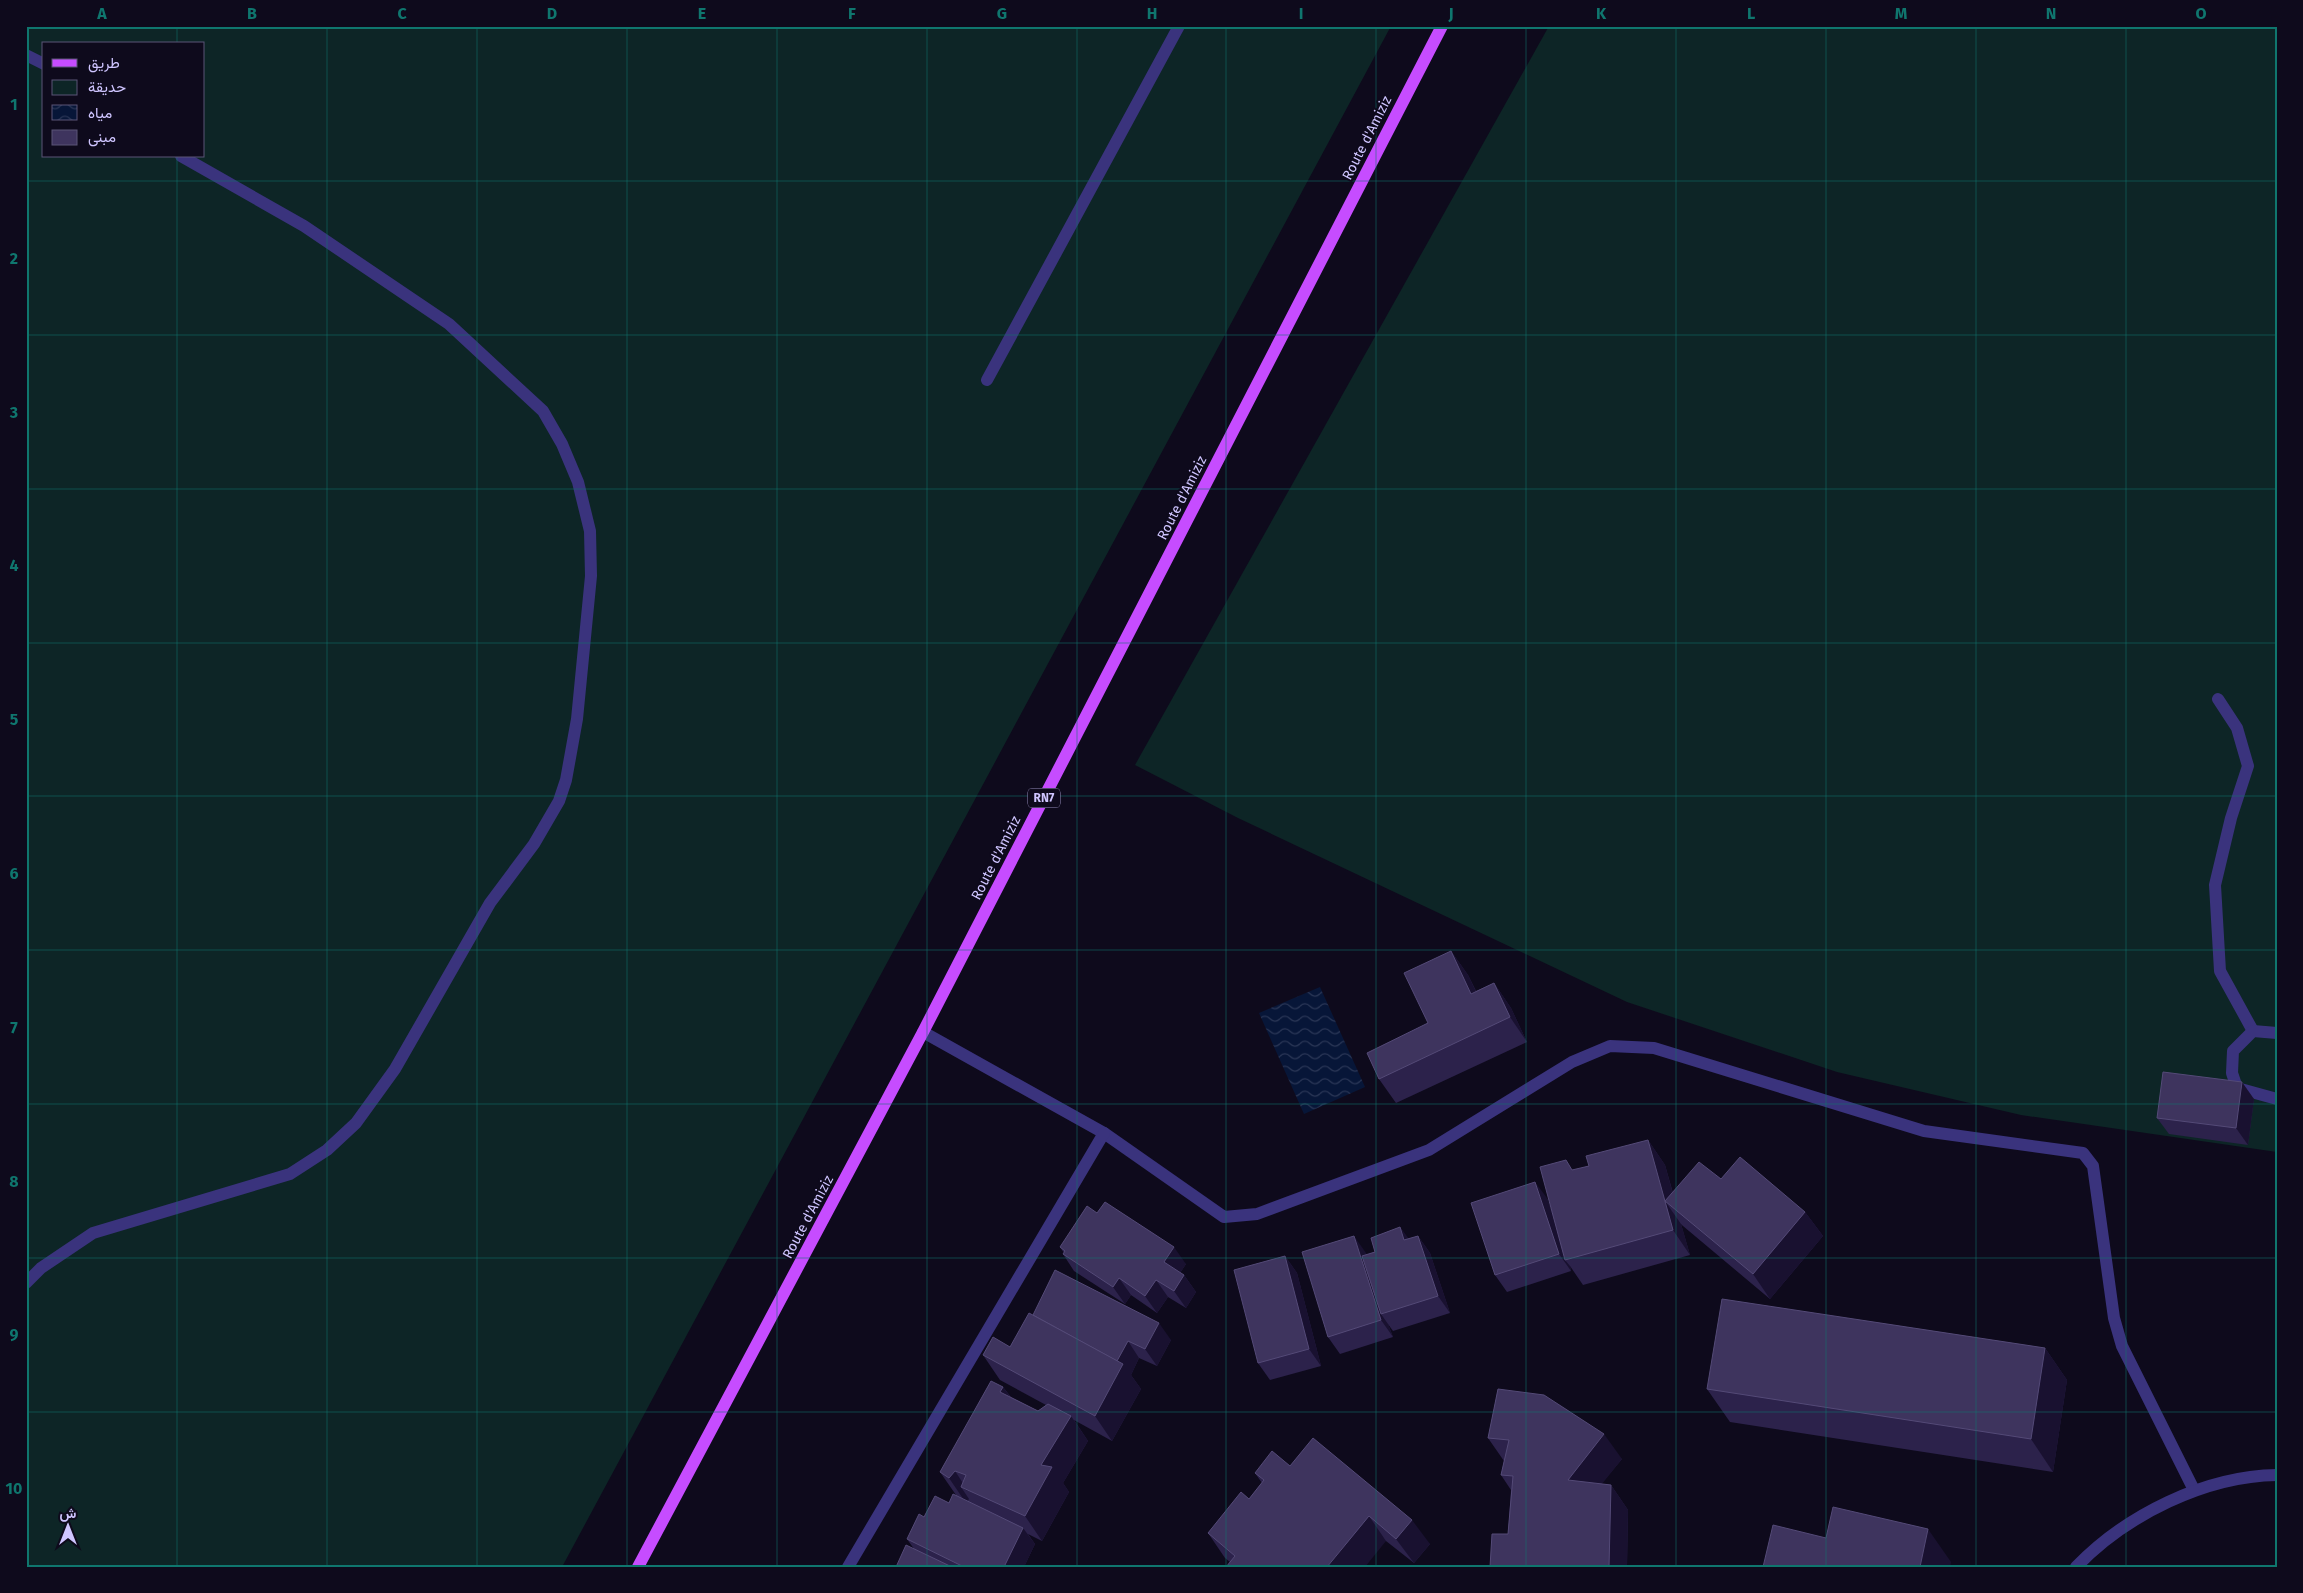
<svg xmlns="http://www.w3.org/2000/svg" width="2303" height="1593" font-family="'Fira Sans',Vazirmatn,sans-serif">
<defs>
<pattern id="water-waves" width="16" height="10" patternUnits="userSpaceOnUse" patternTransform="scale(1.25)"><rect width="16" height="10" fill="#071638"/><path d="M0 5q4-4 8 0t8 0" fill="none" stroke="#2a3656"/></pattern>
</defs>
<rect width="100%" height="100%" fill="#0e0a1c"/>
<!-- green -->
<g fill="#0d2526" fill-rule="evenodd">
<path d="M26 26H1391L562 1567H26ZM44 44H204V156H44Z"/>
<path d="M1549 26H2277V1152L2021 1115 1837 1072 1627 1002 1238 818 1135 765Z"/>
</g>
<!-- water -->
<path fill="url(#water-waves)" d="M1320 987 1365 1087 1304 1114 1259 1013Z"/>
<g fill="none" stroke-linecap="round" stroke-linejoin="round">
<!-- service -->
<g stroke="#3a337d" stroke-width="12">
<path d="M26 55 44 64"/>
<path d="M2218 699 2237 728 2248 766 2231 818 2215 885 2220 971 2253 1031"/>
<path d="M2277 1033 2253 1031 2233 1051 2232 1073 2237 1088 2277 1099"/>
<path d="M26 1283 41 1268 93 1233 290 1174 327 1150 356 1123 395 1069 490 903 534 844 559 801 566 780 577 719 591 576 590 531 578 482 562 444 543 411 449 324 304 226 181 156"/>
</g>
<!-- minor -->
<g stroke="#3a337d" stroke-width="12">
<path d="M987 380 1179 26"/>
<path d="M923 1032 1104 1133 1224 1217 1257 1214 1429 1150 1572 1062 1610 1046 1654 1048 1924 1131 2083 1153 2093 1166 2114 1318 2122 1346 2194 1490"/>
<path d="M848 1567 1104 1133"/>
<path d="M2076 1567C2126 1515 2205 1476 2277 1475"/>
</g>
<!-- primary -->
<path stroke="#c64cff" stroke-width="12" d="M638 1567 923 1032 1442 26"/>
</g>
<!-- wall -->
<g fill="#2c224b">
<path d="M1451 951 1468 975 1476 991 1494 983 1511 1008 1527 1042 1396 1103 1379 1079 1428 1023Z"/>
<path d="M2254 1099 2248 1145 2169 1134 2157 1118Z"/>
<path d="M1648 1140 1665 1165 1673 1193 1721 1179 1805 1212 1823 1236 1770 1299 1683 1226 1681 1224 1690 1255 1583 1285 1570 1266 1571 1271 1507 1292 1495 1275 1547 1198 1553 1216 1574 1170 1589 1166Z"/>
<path d="M1400 1227 1408 1239 1418 1236 1430 1253 1450 1313 1393 1331 1388 1324 1393 1337 1340 1354 1328 1337 1366 1253V1255L1375 1252Z"/>
<path d="M1060 1247 1186 1264 1180 1273 1184 1275 1196 1292 1186 1308 1168 1297 1157 1313 1131 1295 1125 1304 1074 1271 1063 1254 1064 1253Z"/>
<path d="M1285 1256 1297 1273 1321 1366 1270 1380 1258 1363Z"/>
<path d="M1033 1315 1171 1340 1157 1366 1139 1358 1131 1375 1141 1389 1112 1441 1074 1420 1088 1441 1063 1483 1069 1492 1042 1541 1028 1534 1035 1544 1024 1567H896L914 1549 907 1539 924 1517 949 1503 956 1495 940 1472 1003 1387 1011 1397 1038 1411 1046 1405 1000 1380 983 1355 1010 1347Z"/>
<path d="M2045 1348 2067 1380 2053 1472 1730 1422 1707 1389Z"/>
<path d="M1498 1389 1622 1459 1601 1484 1611 1485 1628 1510 1627 1567H1490L1508 1534 1511 1490 1501 1475 1504 1461 1488 1438Z"/>
<path d="M1290 1466 1430 1544 1414 1563 1386 1541 1230 1562 1225 1558 1208 1533 1249 1499 1262 1483 1255 1473Z"/>
</g>
<!-- shaded-wall -->
<g fill="#191130">
<path d="M1451 951 1468 975 1489 1019 1471 994Z"/>
<path d="M1494 983 1511 1008 1527 1042 1510 1017Z"/>
<path d="M2242 1082 2254 1099 2248 1145 2236 1128Z"/>
<path d="M1648 1140 1665 1165 1678 1212 1665 1201 1681 1224 1690 1255 1673 1230Z"/>
<path d="M1535 1182 1547 1198 1567 1259 1565 1260 1570 1266 1571 1271 1559 1254Z"/>
<path d="M1805 1212 1823 1236 1770 1299 1753 1274Z"/>
<path d="M1400 1227 1412 1243 1404 1240Z"/>
<path d="M1354 1236 1366 1253 1385 1313 1381 1314 1388 1324 1393 1337 1381 1320Z"/>
<path d="M1418 1236 1430 1253 1450 1313 1438 1296Z"/>
<path d="M1174 1247 1186 1264 1176 1279 1164 1262Z"/>
<path d="M1285 1256 1297 1273 1321 1366 1309 1349Z"/>
<path d="M1184 1275 1196 1292 1186 1308 1174 1291Z"/>
<path d="M1119 1278 1131 1295 1125 1304 1113 1287Z"/>
<path d="M1156 1280 1168 1297 1157 1313 1145 1296Z"/>
<path d="M1159 1323 1171 1340 1157 1366 1145 1349Z"/>
<path d="M1128 1341 1139 1358 1131 1375 1141 1389 1112 1441 1095 1416 1117 1361Z"/>
<path d="M2045 1348 2067 1380 2053 1472 2031 1439Z"/>
<path d="M1003 1387 1021 1411 1000 1392Z"/>
<path d="M1071 1416 1088 1441 1063 1483 1069 1492 1042 1541 1025 1516 1041 1465Z"/>
<path d="M1604 1434 1622 1459 1585 1505 1568 1480Z"/>
<path d="M955 1471 968 1491 961 1487 969 1499 966 1503 949 1478Z"/>
<path d="M1611 1485 1628 1510 1627 1567H1609Z"/>
<path d="M1369 1516 1386 1541 1365 1567H1327Z"/>
<path d="M1412 1520 1430 1544 1414 1563 1396 1539Z"/>
<path d="M1023 1528 1035 1544 1024 1567H1004Z"/>
<path d="M1928 1529 1951 1562 1950 1567H1920Z"/>
</g>
<!-- building -->
<g fill="#3e345e" stroke="#544a77">
<path d="M1451 951 1471 994 1494 983 1510 1017 1379 1079 1367 1053 1428 1023 1404 973Z"/>
<path d="M2163 1072 2242 1082 2236 1128 2157 1118Z"/>
<path d="M1648 1140 1673 1230 1565 1260 1540 1167 1566 1160 1572 1170 1589 1166 1586 1156Z"/>
<path d="M1740 1157 1805 1212 1753 1274 1665 1201 1699 1162 1721 1179Z"/>
<path d="M1535 1182 1559 1254 1495 1275 1471 1203Z"/>
<path d="M1105 1202 1174 1247 1164 1262 1184 1275 1174 1291 1156 1280 1145 1296 1119 1278 1113 1287 1063 1254 1065 1251 1060 1247 1087 1206 1097 1213Z"/>
<path d="M1400 1227 1404 1240 1418 1236 1438 1296 1381 1314 1362 1256 1375 1252 1371 1238Z"/>
<path d="M1354 1236 1381 1320 1328 1337 1302 1252Z"/>
<path d="M1285 1256 1309 1349 1258 1363 1234 1270Z"/>
<path d="M1055 1270 1159 1323 1145 1349 1128 1341 1117 1361 1033 1315Z"/>
<path d="M1722 1299 2045 1348 2031 1439 1707 1389Z"/>
<path d="M1029 1313 1123 1364 1095 1416 983 1355 993 1337 1010 1347Z"/>
<path d="M991 1381 1003 1387 1000 1392 1038 1411 1048 1404 1071 1416 1041 1465 1052 1467 1025 1516 961 1487 966 1475 955 1471 949 1478 940 1472Z"/>
<path d="M1498 1389 1544 1395 1604 1434 1568 1480 1611 1485 1609 1567H1490L1492 1534H1508L1513 1476 1501 1475 1509 1440 1488 1438Z"/>
<path d="M1313 1438 1412 1520 1396 1539 1369 1516 1327 1567H1226L1235 1556 1208 1533 1241 1492 1249 1499 1264 1480 1255 1473 1272 1451 1290 1466Z"/>
<path d="M953 1494 1023 1528 1004 1567H964L907 1539 919 1514 924 1517 935 1496 949 1503Z"/>
<path d="M1833 1507 1928 1529 1920 1567H1763L1773 1525 1826 1538Z"/>
<path d="M906 1545 952 1567H896Z"/>
</g>
<!-- grid -->
<path fill="none" stroke="#0f766e" stroke-width="1" stroke-opacity="0.55" d="M177 26V44M327 26V1567M477 26V1567M627 26V1567M777 26V1567M927 26V1567M1077 26V1567M1226 26V1567M1376 26V1567M1526 26V1567M1676 26V1567M1826 26V1567M1976 26V1567M2126 26V1567M177 156V1567M26 181H2277M26 335H2277M26 489H2277M26 643H2277M26 796H2277M26 950H2277M26 1104H2277M26 1258H2277M26 1412H2277"/>
<g text-anchor="middle" dominant-baseline="central" stroke-width="4" stroke-linejoin="round" paint-order="stroke">
<!-- shield labels -->
<rect fill="#0e0a1c" stroke="#958dbb" stroke-width="1" x="1028" y="788.5" width="32" height="19" rx="4"/>
<g font-size="12" font-weight="bold" fill="#cfc5ff">
<text x="1044" y="798">RN7</text>
</g>
<!-- street labels -->
<g font-size="14" fill="#cfc5ff" stroke="#0e0a1c">
<text transform="translate(1367 138) rotate(-63)">Route d'Amiziz</text>
<text transform="translate(1182 498) rotate(-63)">Route d'Amiziz</text>
<text transform="translate(996 858) rotate(-63)">Route d'Amiziz</text>
<text transform="translate(808 1217) rotate(-62)">Route d'Amiziz</text>
</g>
</g>
<!-- border -->
<rect width="2303" height="1593" fill="none" stroke="#0e0a1c" stroke-width="55"/>
<!-- legend -->
<rect x="42" y="42" width="162" height="115" fill="#0e0a1c" stroke="#5b5577"/>
<rect x="52" y="59" width="25" height="8" fill="#c64cff" stroke="#5b5577"/>
<text x="88" y="68" font-size="15" fill="#cfc5ff">طريق</text>
<rect x="52" y="80" width="25" height="15" fill="#0d2526" stroke="#5b5577"/>
<text x="88" y="92" font-size="15" fill="#cfc5ff">حديقة</text>
<rect x="52" y="105" width="25" height="15" fill="url(#water-waves)" stroke="#5b5577"/>
<text x="88" y="118" font-size="15" fill="#cfc5ff">مياه</text>
<rect x="52" y="130" width="25" height="15" fill="#3e345e" stroke="#5b5577"/>
<text x="88" y="142" font-size="15" fill="#cfc5ff">مبنى</text>
<!-- north arrow -->
<g transform="translate(68 1526)" stroke="#0e0a1c" stroke-width="4" paint-order="stroke">
<path d="M0-4L9 19L0 12L-9 19Z" fill="#cfc5ff"/>
<text y="-8" font-size="14" font-weight="bold" text-anchor="middle" fill="#cfc5ff">ش</text>
</g>
<rect x="28" y="28" width="2248" height="1538" fill="none" stroke="#0f766e" stroke-width="2"/>
<g font-size="16" text-anchor="middle" font-weight="bold" fill="#0f766e">
<text x="102" y="19">A</text>
<text x="252" y="19">B</text>
<text x="402" y="19">C</text>
<text x="552" y="19">D</text>
<text x="702" y="19">E</text>
<text x="852" y="19">F</text>
<text x="1002" y="19">G</text>
<text x="1152" y="19">H</text>
<text x="1301" y="19">I</text>
<text x="1451" y="19">J</text>
<text x="1601" y="19">K</text>
<text x="1751" y="19">L</text>
<text x="1901" y="19">M</text>
<text x="2051" y="19">N</text>
<text x="2201" y="19">O</text>
<text x="14" y="110">1</text>
<text x="14" y="264">2</text>
<text x="14" y="418">3</text>
<text x="14" y="571">4</text>
<text x="14" y="725">5</text>
<text x="14" y="879">6</text>
<text x="14" y="1033">7</text>
<text x="14" y="1187">8</text>
<text x="14" y="1340">9</text>
<text x="14" y="1494">10</text>
</g>
</svg>
